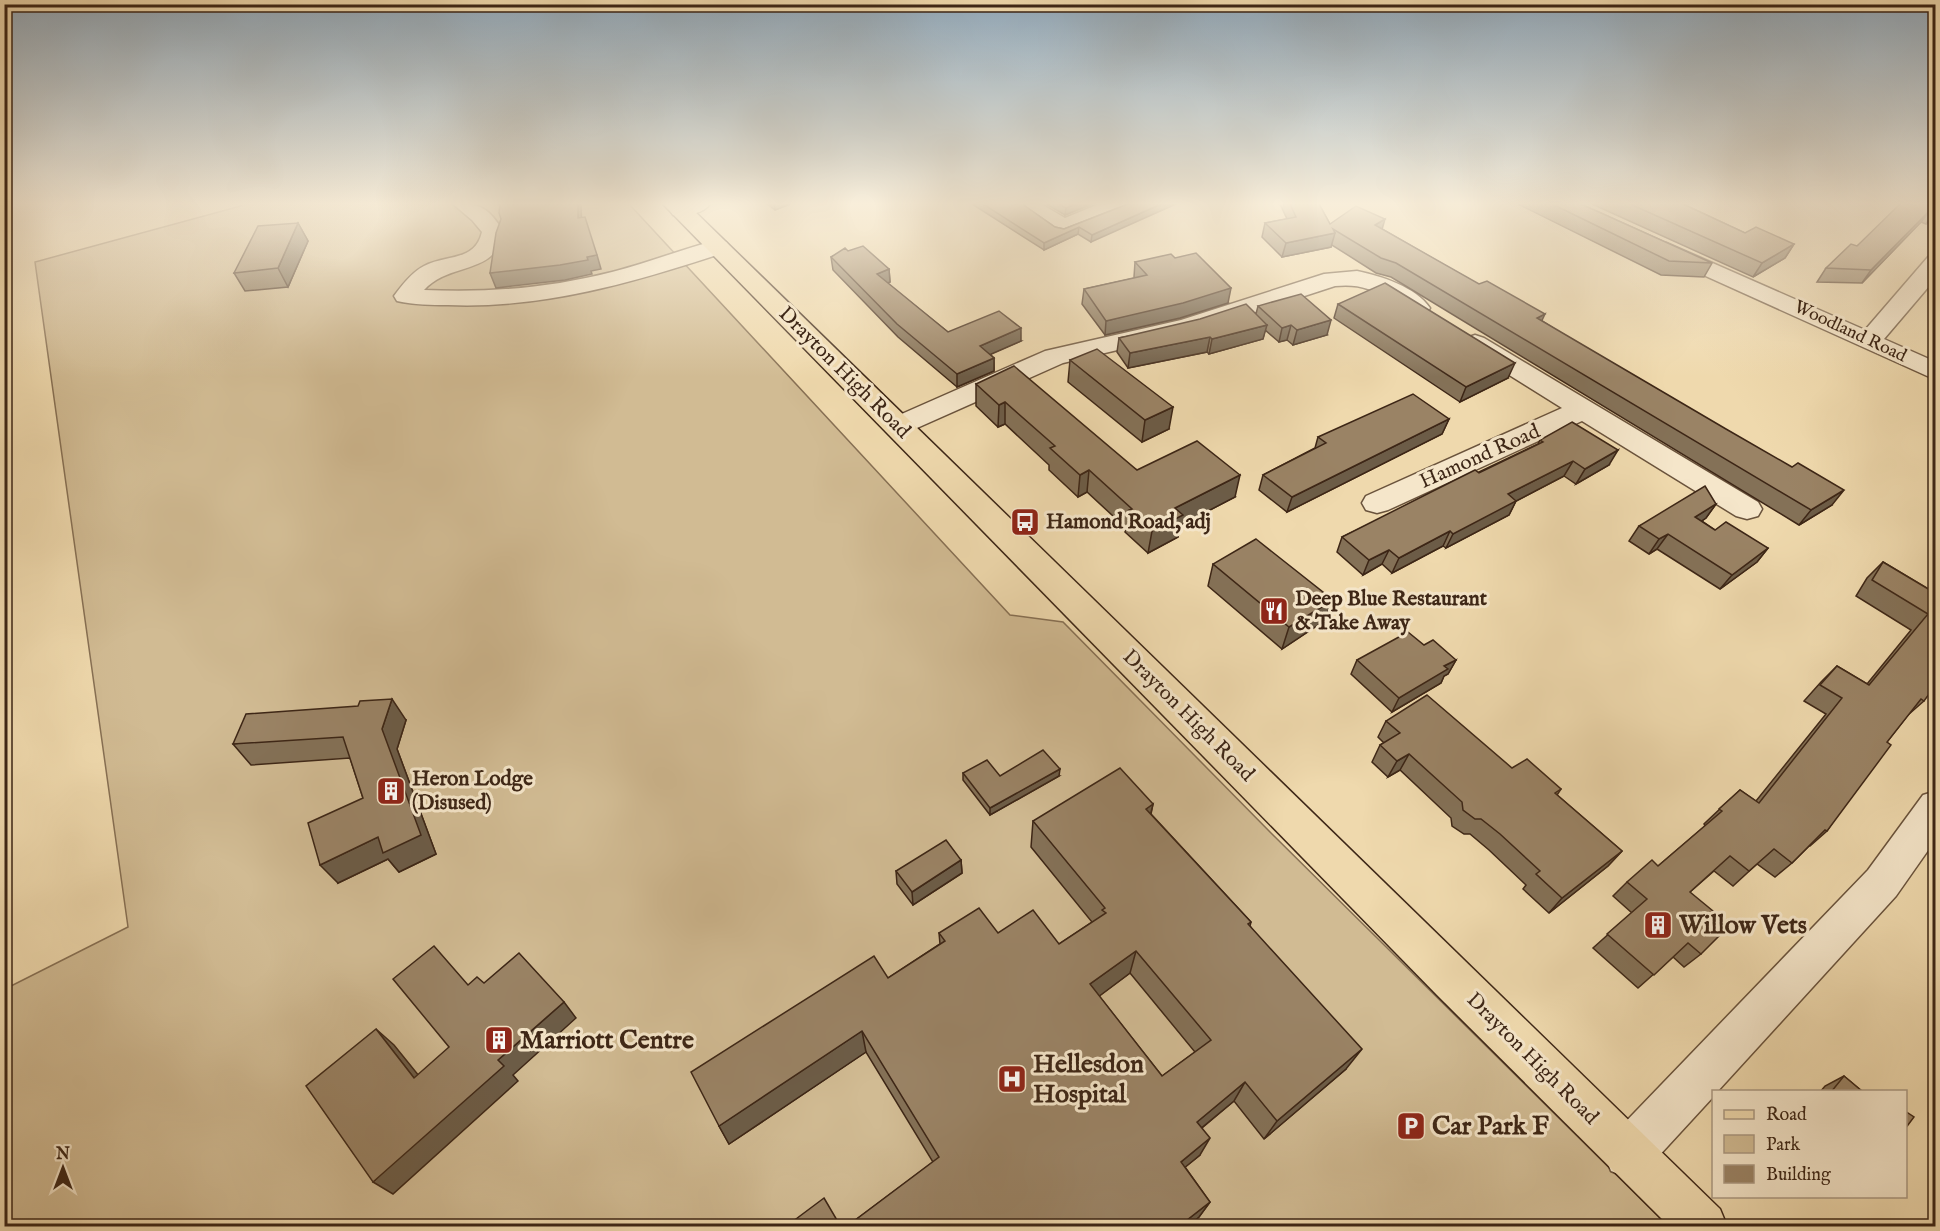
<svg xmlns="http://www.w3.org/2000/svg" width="1940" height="1231" font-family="'IM FELL English',serif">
<rect width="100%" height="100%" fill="#efd9ad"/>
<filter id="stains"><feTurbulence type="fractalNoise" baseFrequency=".00333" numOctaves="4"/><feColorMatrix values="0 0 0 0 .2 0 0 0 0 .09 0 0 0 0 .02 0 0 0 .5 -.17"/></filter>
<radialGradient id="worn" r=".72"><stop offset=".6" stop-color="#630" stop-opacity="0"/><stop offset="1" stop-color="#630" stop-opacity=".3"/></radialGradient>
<!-- green -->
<path fill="#d1bb93" stroke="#877054" stroke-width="1.5" d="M248 204H629L1010 615 1063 622 1271 833 1668 1226H5V989L128 927 35 262Z"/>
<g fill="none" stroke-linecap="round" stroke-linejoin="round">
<!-- minor casing -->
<g stroke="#6a533c" stroke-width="3">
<g id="minor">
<path d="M453 204C483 204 487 207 504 232 495 276 451 261 424 290 489 293 549 288 612 272 648 263 682 249 718 240L726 242 730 247 726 252C635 282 544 309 448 305 431 305 414 305 397 301L394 296C402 285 412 272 424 266 447 254 475 262 482 232L472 220Z"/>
<path d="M676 204H710C703 214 684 217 673 215L670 210Z"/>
<path d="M1014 204H1041L1065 218 1099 204H1130L1127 209 1064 234 1056 232Z"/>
<path d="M1667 243 1865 330 1928 257 1936 255V278L1884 339 1936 362V380L1659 255 1655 250 1659 245Z"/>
<path d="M1357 271C1381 276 1416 287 1430 308L1427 313C1405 319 1387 296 1368 289 1357 285 1346 285 1335 286L1197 331 1063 363 908 432 898 435 888 432 884 426 888 420 1045 351 1181 320 1324 274Z"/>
<path d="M1475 335 1484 338 1758 502 1762 509 1758 516 1747 519 1736 516 1582 421 1388 510 1377 513 1366 510 1362 503 1366 496 1562 408 1466 348 1462 343 1466 338Z"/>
<path d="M1936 791V839L1896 896 1717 1092H1714V1096L1645 1171 1628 1178 1611 1171 1604 1154 1611 1137 1868 870 1923 795Z"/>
</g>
</g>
<!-- major casing -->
<g stroke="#3d2616" stroke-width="3">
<path id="major" d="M663 204H687L1720 1209 1727 1226H1669L1437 995Z"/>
</g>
<!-- minor -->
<use href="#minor" fill="#f5e6ca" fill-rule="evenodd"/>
<!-- major -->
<use href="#major" fill="#efd9ad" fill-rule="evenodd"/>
</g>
<!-- wall -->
<g fill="#847157" stroke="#3d2616" stroke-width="1.5" fill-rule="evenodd">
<path d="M767 204H790L775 210Z"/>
<path d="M972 204H1022L1055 227 1064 229 1128 204 1091 242 1078 234 1044 250Z"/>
<path d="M1046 204H1092L1065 215Z"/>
<path d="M1280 204H1319L1330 224 1382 229 1542 321 1832 505 1799 525 1391 277 1376 273 1332 245 1331 247 1282 257 1262 237 1265 223 1287 219Z"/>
<path d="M1518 204H1581L1712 263 1704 277 1661 275Z"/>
<path d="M1592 204H1683L1745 233 1794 244 1785 258 1753 277Z"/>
<path d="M1935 204V214L1926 224 1921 222 1862 283 1817 282 1826 268 1857 246Z"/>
<path d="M298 223 308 241 288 287 245 291 234 273Z"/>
<path d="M848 251 889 269 890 282 887 283 948 332 1021 341 990 354 994 358V371L957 387 898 337 833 270 831 257Z"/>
<path d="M1135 262 1228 303 1180 318 1105 335 1082 304 1084 289 1135 278 1134 277Z"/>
<path d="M1338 304 1508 378 1460 402 1334 318Z"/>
<path d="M1258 306 1327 335 1293 345 1287 340 1279 342 1265 330 1263 339 1209 354 1207 352 1128 368 1117 352 1119 338 1256 314Z"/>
<path d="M1935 309V322L1930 316Z"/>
<path d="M1070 360 1169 429 1142 442 1068 382Z"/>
<path d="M976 384 1137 470 1235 497 1181 525 1178 537 1148 553 1125 532 1126 528 1087 492 1078 497 1049 470V465L1005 424 998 427 976 406Z"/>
<path d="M1449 419 1442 434 1287 512 1259 490 1263 475 1315 448 1318 437Z"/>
<path d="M1540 440 1609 465 1576 484 1564 476 1516 501 1509 515 1446 548 1443 546 1392 573 1382 564 1363 575 1337 552 1342 537 1538 444Z"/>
<path d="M1716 504 1706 518 1702 521 1715 530 1768 548 1757 562 1720 589 1657 549 1649 554 1629 541 1639 526Z"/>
<path d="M1883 562 1935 593 1924 701 1908 715 1887 742 1827 831 1810 846H1809L1792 863 1775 877 1757 864 1733 886 1714 871 1690 892 1701 954 1684 967 1673 957 1638 988 1593 948 1632 913 1613 896 1627 882 1658 866 1705 826 1704 824 1740 790 1756 801 1826 714 1804 701 1821 682 1837 666 1867 684 1911 630 1856 596 1867 578Z"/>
<path d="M1213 564 1324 621 1282 649 1208 586Z"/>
<path d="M1424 645 1456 660 1448 674 1444 676 1441 683 1392 712 1351 674 1357 660Z"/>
<path d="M406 720 397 749 436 854 399 872 388 859 338 883 363 798 350 758 251 765 233 744Z"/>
<path d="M1386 721 1512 768 1561 789 1557 795 1622 851 1608 866 1549 913 1523 889 1526 885 1489 850 1470 834H1464L1452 826 1451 818 1400 770 1388 777 1372 762 1380 745 1384 743 1378 737Z"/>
<path d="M963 773 1000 776H1059L990 815 963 780Z"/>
<path d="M1153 804 1151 814 1251 922 1250 926 1346 1069 1264 1139 1234 1101 1202 1128 1200 1155 1185 1167 1210 1202 1199 1217 1187 1227H846L933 1162 866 1052 729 1144 719 1126 888 978 940 944 939 933H998L1059 944 1092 922 1031 847 1033 821ZM1130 973 1195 1052 1162 1076 1099 996Z"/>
<path d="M961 860 962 873 913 905 897 884 896 871Z"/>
<path d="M1844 1076 1863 1092H1820L1825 1086Z"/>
<path d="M1935 1128V1143L1930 1139Z"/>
</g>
<!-- shaded-wall -->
<g fill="#6c5c47" stroke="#3d2616" stroke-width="1.5">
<path d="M578 204H581L582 232 578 218Z"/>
<path d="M774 204H790L775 210Z"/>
<path d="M1076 204H1092L1065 215 1066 208Z"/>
<path d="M1161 204H1176L1091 242 1092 235Z"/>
<path d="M1931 209 1921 222 1862 283 1871 270Z"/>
<path d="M1935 210V214L1926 224Z"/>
<path d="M1385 219 1381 233 1375 225Z"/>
<path d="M298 223 308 241 288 287 278 268Z"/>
<path d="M1079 227 1078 234 1044 250V243Z"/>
<path d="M1335 233 1331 247 1282 257 1286 243Z"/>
<path d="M1794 244 1785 258 1753 277 1762 263Z"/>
<path d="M597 255 601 269 591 271 592 274 565 280 496 288 490 273Z"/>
<path d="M889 269 890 282 878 287 877 274Z"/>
<path d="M1231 288 1228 303 1180 318 1105 335 1106 321Z"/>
<path d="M1545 314 1538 329 1537 318Z"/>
<path d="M1331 320 1327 335 1293 345 1297 330Z"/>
<path d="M1267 325 1263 339 1209 354 1212 339Z"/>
<path d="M1291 325 1287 340 1279 342 1282 328Z"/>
<path d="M1021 328V341L980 359V346Z"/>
<path d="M1210 337 1207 352 1128 368 1130 353Z"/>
<path d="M994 358V371L957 387V374Z"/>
<path d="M1515 363 1508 378 1460 402 1466 387Z"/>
<path d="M1005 402V424L998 427 999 405Z"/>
<path d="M1173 407 1169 429 1142 442 1145 420Z"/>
<path d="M1449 419 1442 434 1287 512 1292 497Z"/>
<path d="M1618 450 1609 465 1576 484 1585 469Z"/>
<path d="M1573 461 1564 476 1516 501 1509 515 1446 548 1453 534 1508 494Z"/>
<path d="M1089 470 1087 492 1078 497 1080 475Z"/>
<path d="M1240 475 1235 497 1181 525 1178 537 1148 553 1152 531 1175 508Z"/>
<path d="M1844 490 1832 505 1799 525 1811 510Z"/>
<path d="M1716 504 1706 518 1685 532 1695 517Z"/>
<path d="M1450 531 1443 546 1392 573 1399 558Z"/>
<path d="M1668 534 1657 549 1649 554 1659 539Z"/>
<path d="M1768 548 1757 562 1720 589 1732 575Z"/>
<path d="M1389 550 1382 564 1363 575 1369 560Z"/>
<path d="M1333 600 1324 621 1282 649 1289 627Z"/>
<path d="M1456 660 1448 674 1444 676 1441 683 1392 712 1399 698 1444 666Z"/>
<path d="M392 699 406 720 397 749 436 854 399 872 388 859 338 883 320 865 378 837 382 729Z"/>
<path d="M1409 754 1400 770 1388 777 1397 761Z"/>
<path d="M1060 769 1059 776 990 815V808Z"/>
<path d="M1153 804 1147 829 1146 809Z"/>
<path d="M1622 851 1608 866 1549 913 1562 898Z"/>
<path d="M961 860 962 873 913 905 912 892Z"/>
<path d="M1136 951 1130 973 1086 1006 1090 984Z"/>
<path d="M564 1002 576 1018 513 1075 518 1081 393 1194 373 1182 498 1060Z"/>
<path d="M376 1029 394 1045 432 1092 414 1078Z"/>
<path d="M862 1031 866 1052 729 1144 719 1126Z"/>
<path d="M1362 1049 1346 1069 1264 1139 1277 1121Z"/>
<path d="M1245 1082 1234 1101 1188 1139 1197 1122Z"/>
<path d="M1210 1138 1200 1155 1172 1178 1181 1162Z"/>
<path d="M1210 1202 1199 1217 1187 1227H1178Z"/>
</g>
<!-- building -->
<g fill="#9a8365" stroke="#3d2616" stroke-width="1.5" fill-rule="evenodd">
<path d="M500 204H578V218L585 217 597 255 587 257 588 260 560 265 490 273 496 233 501 219 499 213Z"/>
<path d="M983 204H1022L1055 227 1064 229 1128 204H1161L1092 235 1079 227 1044 243Z"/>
<path d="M1058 204H1076L1066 208Z"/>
<path d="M1290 204H1319L1330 224 1356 206 1385 219 1375 225 1479 284 1487 281 1545 314 1537 318 1726 429 1792 467 1798 463 1844 490 1811 510 1396 263 1381 258 1333 229 1335 233 1286 243 1265 223 1296 217Z"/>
<path d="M1552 204H1581L1712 263 1669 261Z"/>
<path d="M1630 204H1683L1745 233 1756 227 1794 244 1762 263Z"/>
<path d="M1900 204H1935V210L1931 209 1871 270 1826 268 1851 244 1857 246Z"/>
<path d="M298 223 278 268 234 273 258 226Z"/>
<path d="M863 246 889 269 877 274 948 332 999 311 1021 328 980 346 994 358 957 374 897 324 831 257 845 248 848 251Z"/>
<path d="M1196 253 1231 288 1183 303 1106 321 1084 289 1147 275 1135 262 1171 254 1175 258Z"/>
<path d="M1385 283 1515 363 1466 387 1338 304Z"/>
<path d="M1301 294 1331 320 1297 330 1291 325 1282 328 1258 306Z"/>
<path d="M1246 304 1267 325 1212 339 1210 337 1130 353 1119 338 1200 319Z"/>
<path d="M1097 349 1173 407 1145 420 1070 360Z"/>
<path d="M1014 366 1137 470 1197 441 1240 475 1175 508 1183 515 1152 531 1129 510 1132 509 1089 470 1080 475 1050 448 1055 446 1005 402 999 405 976 384Z"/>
<path d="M1413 394 1449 419 1292 497 1263 475 1326 443 1318 437Z"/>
<path d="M1572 422 1618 450 1585 469 1573 461 1508 494 1516 501 1453 534 1450 531 1399 558 1389 550 1369 560 1342 537 1451 482 1475 470 1479 473 1543 442 1540 440Z"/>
<path d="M1705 486 1716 504 1695 517 1715 530 1726 522 1768 548 1732 575 1668 534 1659 539 1639 526Z"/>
<path d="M1256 539 1333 600 1289 627 1213 564Z"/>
<path d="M1883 562 1935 593V686L1924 701 1921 699 1887 742 1891 745 1827 831 1825 830 1792 863 1774 849 1749 871 1730 856 1690 892 1730 925 1701 954 1688 943 1654 975 1607 934 1647 899 1627 882 1652 860 1658 866 1722 811 1719 809 1740 790 1759 803 1842 698 1820 685 1837 666 1869 685 1928 614 1872 580Z"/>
<path d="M1408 632 1424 645 1433 640 1456 660 1444 666 1448 669 1399 698 1357 660Z"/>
<path d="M1427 695 1512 768 1527 759 1561 789 1555 793 1622 851 1562 898 1536 874 1540 871 1500 834 1481 819H1475L1463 810 1462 802 1409 754 1397 761 1380 745 1400 733 1386 721Z"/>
<path d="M392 699 382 729 421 835 383 853 378 837 320 865 308 823 363 798 343 737 233 744 246 714 358 706 360 701Z"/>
<path d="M1043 750 1060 769 990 808 963 773 987 760 1000 776Z"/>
<path d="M1120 768 1153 804 1146 809 1251 922 1248 924 1362 1049 1277 1121 1245 1082 1197 1122 1210 1138 1181 1162 1210 1202 1178 1227H846L939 1157 862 1031 719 1126 691 1072 874 956 888 978 945 941 939 933 979 908 998 933 1033 910 1059 944 1106 913 1102 910 1105 908 1033 821ZM1136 951 1211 1040 1162 1076 1090 984Z"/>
<path d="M946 840 961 860 912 892 896 871Z"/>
<path d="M434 946 468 985 477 977 484 983 519 953 564 1002 498 1060 504 1066 373 1182 306 1086 376 1029 414 1078 449 1047 393 979Z"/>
<path d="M1844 1076 1863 1092H1831Z"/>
<path d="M1905 1111 1914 1117 1905 1129Z"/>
<path d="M824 1198 841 1227H794L792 1222Z"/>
</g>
<!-- sky -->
<linearGradient id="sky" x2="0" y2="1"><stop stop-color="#92aabc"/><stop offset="0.54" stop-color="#f8eeda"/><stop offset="1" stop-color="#f8eeda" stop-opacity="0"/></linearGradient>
<rect width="1940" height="377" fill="url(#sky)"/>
<!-- icons -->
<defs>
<g id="bus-square" transform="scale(1.5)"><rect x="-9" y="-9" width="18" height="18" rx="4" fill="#8f2418" stroke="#f5e6ca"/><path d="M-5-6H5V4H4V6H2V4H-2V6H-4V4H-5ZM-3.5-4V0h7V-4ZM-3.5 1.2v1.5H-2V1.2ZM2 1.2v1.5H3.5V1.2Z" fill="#fff"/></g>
<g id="restaurant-square" transform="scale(1.5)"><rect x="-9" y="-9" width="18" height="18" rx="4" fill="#8f2418" stroke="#f5e6ca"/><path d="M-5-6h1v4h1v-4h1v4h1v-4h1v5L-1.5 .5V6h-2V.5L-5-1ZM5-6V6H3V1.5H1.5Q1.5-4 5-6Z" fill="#fff"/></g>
<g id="building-square" transform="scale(1.5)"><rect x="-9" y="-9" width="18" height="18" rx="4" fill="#8f2418" stroke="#f5e6ca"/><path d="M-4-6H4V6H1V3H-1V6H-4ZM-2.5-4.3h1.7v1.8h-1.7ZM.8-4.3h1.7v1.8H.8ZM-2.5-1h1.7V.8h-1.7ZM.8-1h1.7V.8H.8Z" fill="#fff"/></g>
<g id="hospital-square" transform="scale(1.5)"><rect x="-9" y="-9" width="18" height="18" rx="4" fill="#8f2418" stroke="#f5e6ca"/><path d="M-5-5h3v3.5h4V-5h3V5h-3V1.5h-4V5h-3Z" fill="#fff"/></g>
<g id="parking-square" transform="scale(1.5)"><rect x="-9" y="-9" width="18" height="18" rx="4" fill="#8f2418" stroke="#f5e6ca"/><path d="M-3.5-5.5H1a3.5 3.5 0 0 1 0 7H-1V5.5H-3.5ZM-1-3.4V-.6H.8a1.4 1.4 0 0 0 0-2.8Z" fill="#fff"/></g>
</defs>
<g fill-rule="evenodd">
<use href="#bus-square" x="1025" y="522"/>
<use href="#restaurant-square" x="1274" y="611"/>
<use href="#building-square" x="391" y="791"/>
<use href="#building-square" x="1658" y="925"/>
<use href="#building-square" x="499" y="1040"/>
<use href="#hospital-square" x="1012" y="1079"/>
<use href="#parking-square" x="1411" y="1126"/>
</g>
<g text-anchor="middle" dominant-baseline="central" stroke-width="6" stroke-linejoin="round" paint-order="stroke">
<!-- far-street labels -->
<g font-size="18" fill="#3d2616" stroke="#f5e6ca">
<text transform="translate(1850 332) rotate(25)">Woodland Road</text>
</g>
<!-- street labels -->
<g font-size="21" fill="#3d2616" stroke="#f5e6ca">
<text transform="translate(844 373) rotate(45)">Drayton High Road</text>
<text transform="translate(1480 457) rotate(-24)">Hamond Road</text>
<text transform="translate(1188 716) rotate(45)">Drayton High Road</text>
<text transform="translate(1532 1059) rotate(45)">Drayton High Road</text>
</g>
<!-- poi labels -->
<g font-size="21" font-weight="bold" fill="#3d2616" stroke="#f5e6ca" text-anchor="start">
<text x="1046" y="522">Hamond Road, adj</text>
<text x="1295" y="599">Deep Blue Restaurant<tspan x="1295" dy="24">&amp; Take Away</tspan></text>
<text x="412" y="779">Heron Lodge<tspan x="412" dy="24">(Disused)</tspan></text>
</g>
<!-- near-poi labels -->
<g font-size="26" font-weight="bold" fill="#3d2616" stroke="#f5e6ca" text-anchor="start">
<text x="1679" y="925">Willow Vets</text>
<text x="520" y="1040">Marriott Centre</text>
<text x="1033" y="1064">Hellesdon<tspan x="1033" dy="30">Hospital</tspan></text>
<text x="1432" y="1126">Car Park F</text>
</g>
</g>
<!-- margin -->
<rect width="1940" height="1231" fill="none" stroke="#efd9ad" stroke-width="24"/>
<rect x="6" y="6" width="1928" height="1219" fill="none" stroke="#3d2616" stroke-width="3"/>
<rect x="12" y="12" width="1916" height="1207" fill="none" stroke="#3d2616" stroke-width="1.5"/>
<!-- legend -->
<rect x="1712" y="1090" width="195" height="108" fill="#f5e6ca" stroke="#ab9982" stroke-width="1.5"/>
<rect x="1724" y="1110" width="30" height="9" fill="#efd9ad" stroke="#ab9982" stroke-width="1.5"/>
<text x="1766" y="1120" font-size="18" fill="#3d2616">Road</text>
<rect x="1724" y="1135" width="30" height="18" fill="#d1bb93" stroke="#ab9982" stroke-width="1.5"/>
<text x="1766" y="1150" font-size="18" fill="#3d2616">Park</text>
<rect x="1724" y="1165" width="30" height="18" fill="#9a8365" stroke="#ab9982" stroke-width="1.5"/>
<text x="1766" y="1180" font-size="18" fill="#3d2616">Building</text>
<!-- north arrow -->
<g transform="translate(63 1168)" stroke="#f5e6ca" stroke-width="4.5" paint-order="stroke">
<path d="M0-4.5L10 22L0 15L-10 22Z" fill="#3d2616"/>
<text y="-9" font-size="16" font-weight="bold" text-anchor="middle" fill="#3d2616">N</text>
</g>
<rect width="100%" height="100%" filter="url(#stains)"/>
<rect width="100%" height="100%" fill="url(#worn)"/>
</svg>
